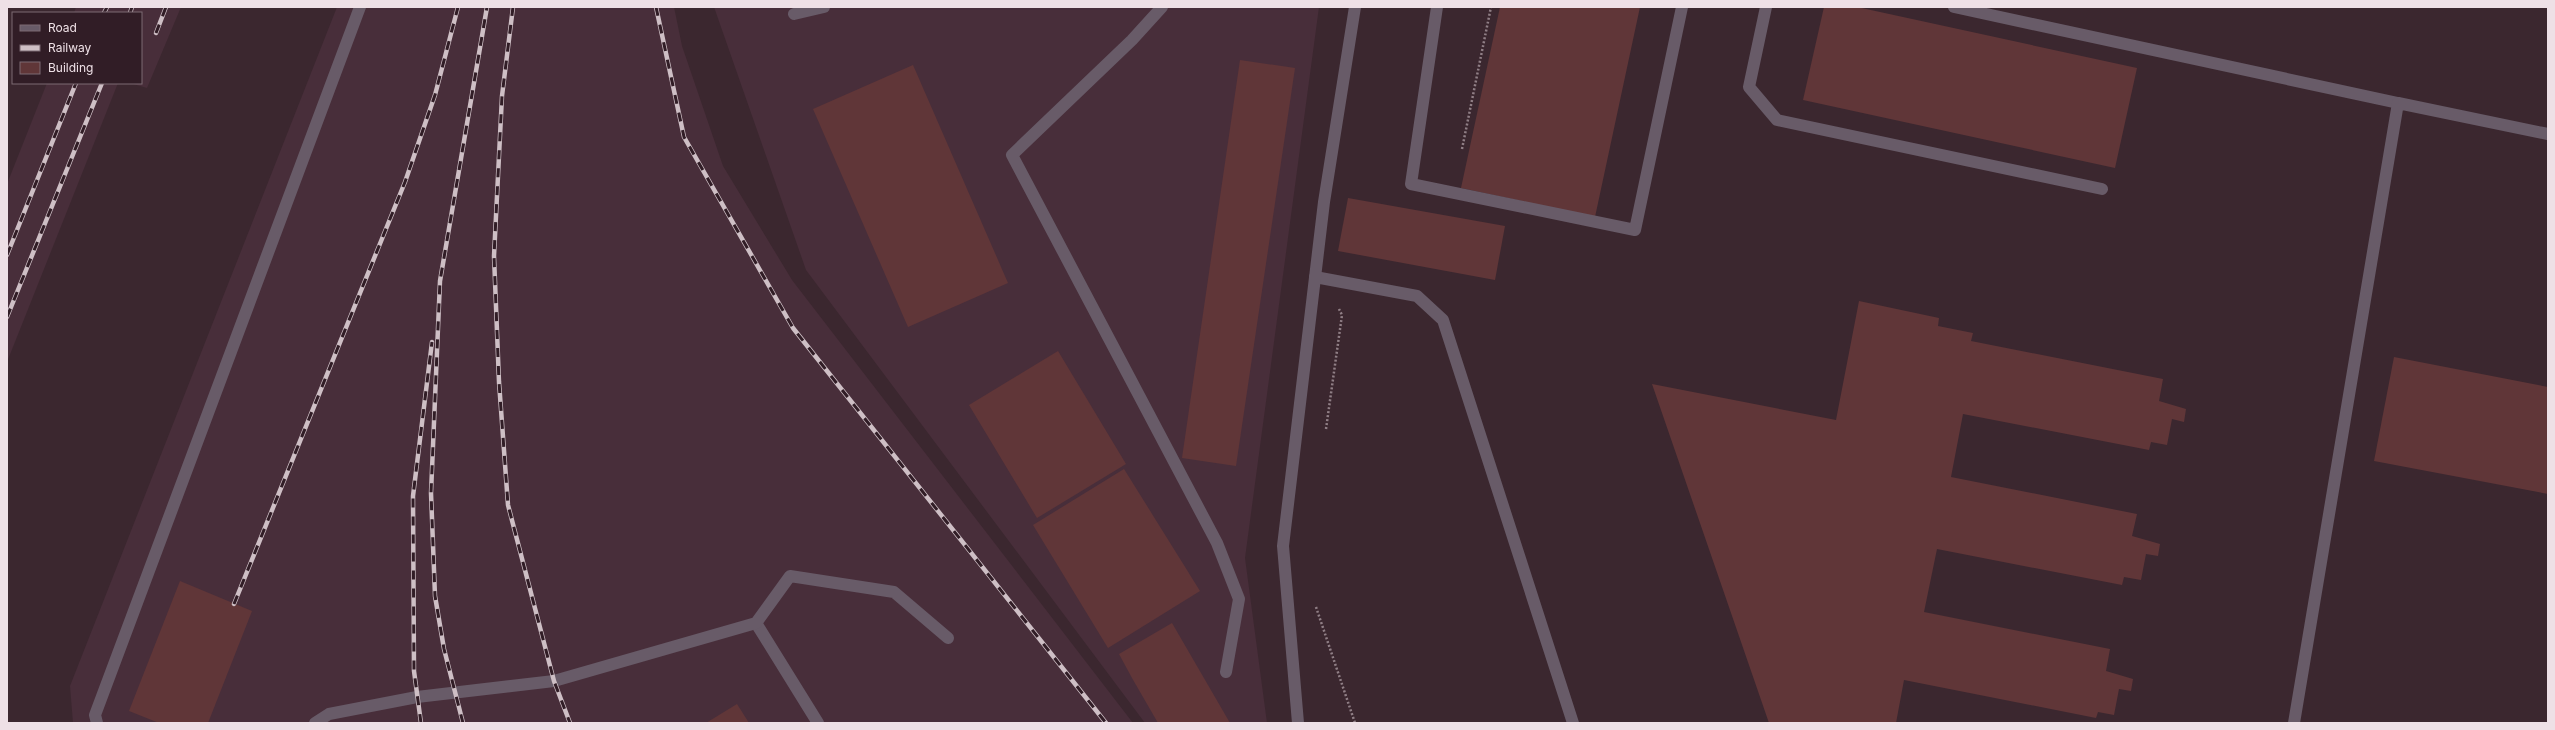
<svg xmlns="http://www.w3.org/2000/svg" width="2555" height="730" font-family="Inter,sans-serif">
<rect width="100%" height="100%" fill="#3b272f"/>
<!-- built -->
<g fill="#482e3a">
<path d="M76 7H181L147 88 130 83H141V13H74Z"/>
<path d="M337 7H674L682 46 723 166 792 280 1133 723H73L70 686Z"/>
<path d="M714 7H1319L1245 558 1267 723H1145L806 270Z"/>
<path d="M47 83H118L7 362V184Z"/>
</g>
<!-- building -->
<g fill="#603638">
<path d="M1500 7H1640L1595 217 1461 188Z"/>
<path d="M1824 7H1857L2137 68 2115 168 1803 100Z"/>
<path d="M1240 60 1295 68 1236 466 1182 458Z"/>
<path d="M913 65 1008 283 908 327 813 109Z"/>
<path d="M1348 198 1505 226 1495 280 1338 251Z"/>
<path d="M1859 301 1939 318 1938 326 1973 333 1971 341 2163 379 2159 401 2186 409 2184 422 2172 419 2167 445 2151 442 2149 450 1963 414 1951 477 2137 514 2132 536 2160 544 2158 556 2146 554 2141 580 2124 577 2122 585 1937 549 1924 612 2110 649 2106 671 2133 679 2131 691 2119 689 2114 715 2098 712 2096 718 1904 680 1896 723H1769L1652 384 1836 420Z"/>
<path d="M1058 351 1126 464 1037 518 969 405Z"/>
<path d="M2394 357 2548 387V494L2374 461Z"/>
<path d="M1124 469 1200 591 1108 648 1033 525Z"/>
<path d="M180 581 252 611 208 723H159L129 711Z"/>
<path d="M1172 623 1230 723H1158L1132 678 1119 654Z"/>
<path d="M737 704 749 723H706Z"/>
</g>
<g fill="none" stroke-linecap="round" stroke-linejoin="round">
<!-- path -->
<g stroke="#907f86" stroke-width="2.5" stroke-dasharray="2 2" stroke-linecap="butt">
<path d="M1462 149 1491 7"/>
<path d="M1326 429 1342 315 1339 309"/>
<path d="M1316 607 1355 723"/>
</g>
<!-- lane -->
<g stroke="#685b68" stroke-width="12">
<path d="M1162 7 1132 40 1012 155 1217 543 1239 599 1226 672"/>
<path d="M1437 7 1411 184 1635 230 1682 7"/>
<path d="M1766 7 1749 87 1777 120 2102 189"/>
<path d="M1954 7 2398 103"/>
<path d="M794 14 824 7"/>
<path d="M1315 277 1417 296 1443 320 1573 723"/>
<path d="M756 623 818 723"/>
<path d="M97 723 95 715 360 7"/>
<path d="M315 723 329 714 417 697 554 681 756 623 790 576 894 592 948 638"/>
<path d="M2294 723 2398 103 2548 134"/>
</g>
<!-- street -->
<path stroke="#685b68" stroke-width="12" d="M1298 723 1283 546 1324 202 1355 7"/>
<!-- rail casing -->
<g stroke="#cebfc5" stroke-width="4.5">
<g id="rail">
<path d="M513 7 502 96 494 256 499 382 508 505 554 681 570 723"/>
<path d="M656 7 684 137 793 328 1106 723"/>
<path d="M104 13 107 7"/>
<path d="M130 13 132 7"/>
<path d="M156 33 166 7"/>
<path d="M7 255 76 83"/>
<path d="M7 317 102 83"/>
<path d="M234 604 405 182 435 95 458 7"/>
<path d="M421 723 414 671 413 496 432 342"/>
<path d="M463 723 444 649 435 596 431 493 440 281 487 7"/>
</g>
</g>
<!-- rail -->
<use href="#rail" stroke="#311d26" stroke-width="3" stroke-dasharray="9" stroke-linecap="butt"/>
</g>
<!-- border -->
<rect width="2555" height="730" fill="none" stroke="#eee0e6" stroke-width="16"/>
<!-- legend -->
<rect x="12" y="12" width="130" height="72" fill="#311d26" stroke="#7d6b73"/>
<rect x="20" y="25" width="20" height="6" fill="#685b68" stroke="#7d6b73"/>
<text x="48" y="32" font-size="12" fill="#eee0e6">Road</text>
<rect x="20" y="45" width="20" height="6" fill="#cebfc5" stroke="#7d6b73"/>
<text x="48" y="52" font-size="12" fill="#eee0e6">Railway</text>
<rect x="20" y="62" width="20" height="12" fill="#603638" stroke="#7d6b73"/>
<text x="48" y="72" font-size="12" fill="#eee0e6">Building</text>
</svg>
